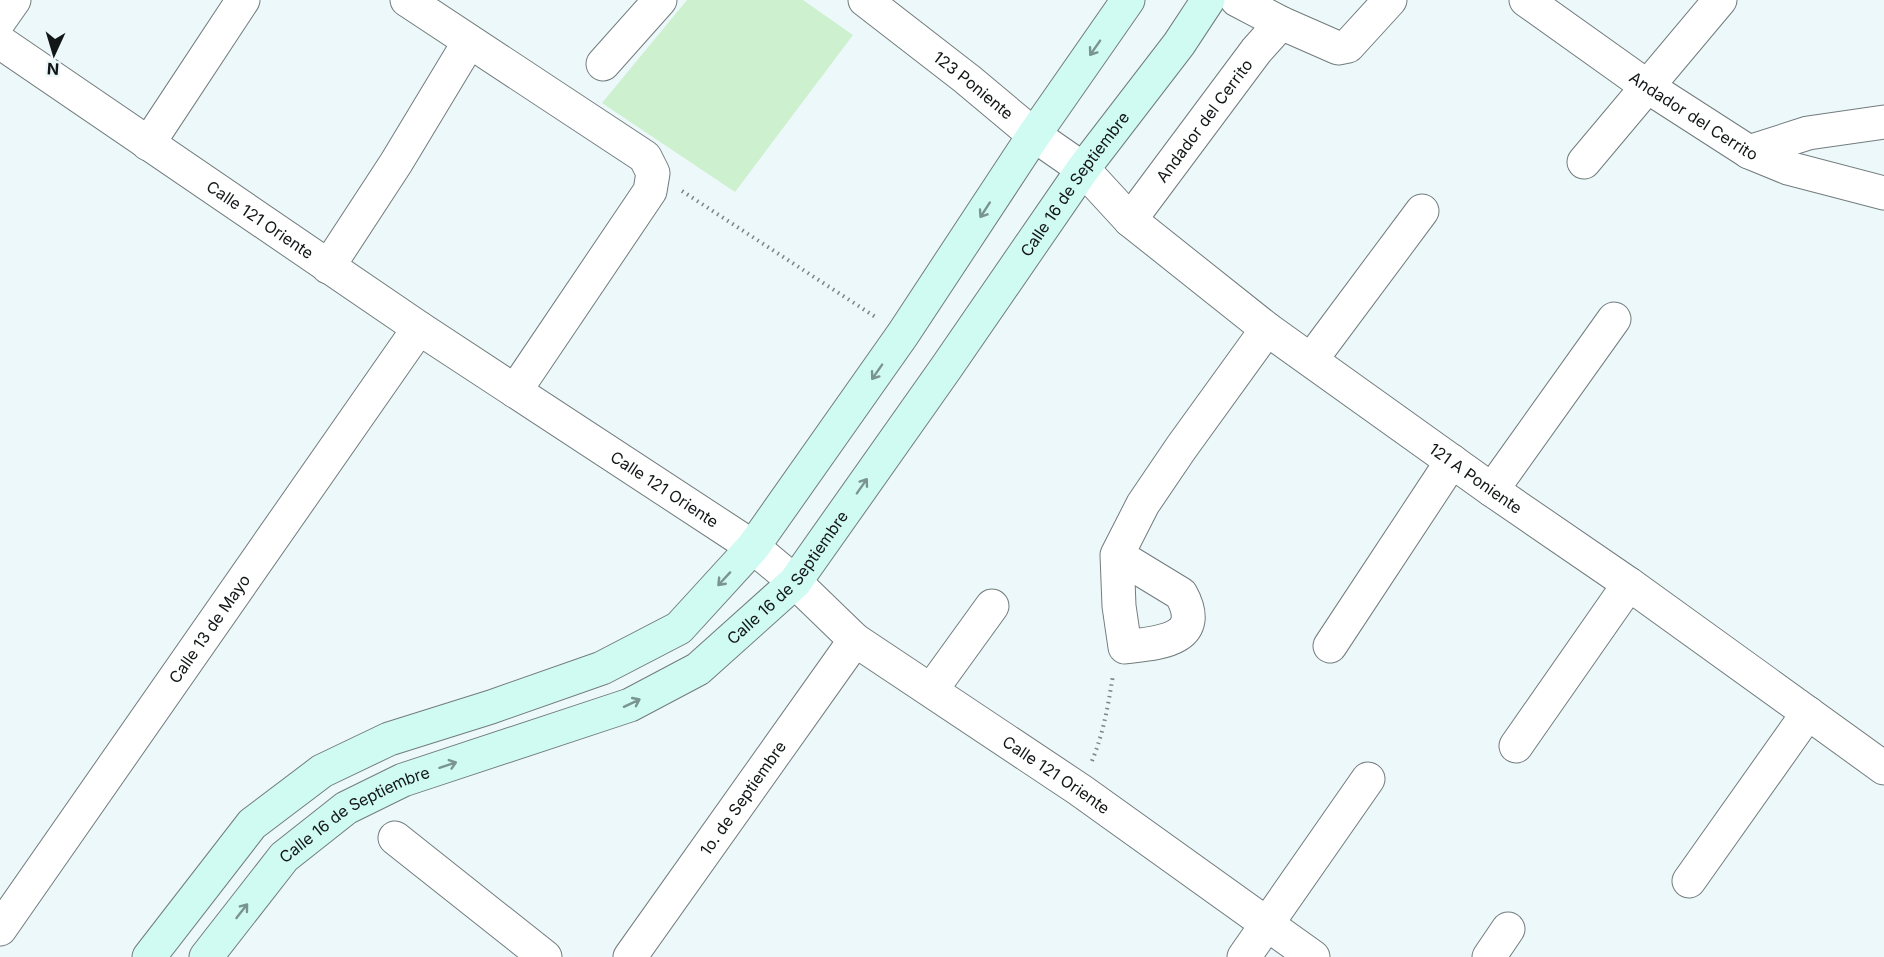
<svg xmlns="http://www.w3.org/2000/svg" width="1884" height="957" font-family="Inter,sans-serif">
<rect width="100%" height="100%" fill="#edf8fa"/>
<!-- green -->
<path fill="#cdf0cf" d="M687 0H803L853 35 735 192 602 103Z"/>
<g fill="none" stroke-linecap="round" stroke-linejoin="round">
<!-- minor casing -->
<g stroke="#727c7d" stroke-width="35">
<g id="minor">
<path d="M407 0 645 157 653 173 650 191 515 391"/>
<path id="s1" d="M865 0 967 79 1034 135 1083 169 1130 220 1267 329 1492 490 1629 584 1884 768"/>
<path d="M1237 0 1281 23 1338 48 1348 46 1390 0"/>
<path id="s2" d="M1526 0 1648 87 1749 152 1788 168 1884 193"/>
<path d="M0 20 14 0"/>
<path id="s3" d="M0 42 419 328 753 547 795 582 855 640 1080 790 1313 957"/>
<path d="M603 64 660 0"/>
<path d="M148 144 243 0"/>
<path d="M1749 152 1808 133 1884 122"/>
<path d="M1584 162 1720 0"/>
<path id="s4" d="M1130 220 1256 51 1281 23"/>
<path d="M328 267 396 163 469 42"/>
<path d="M1311 360 1422 211"/>
<path d="M1492 490 1614 319"/>
<path d="M1117 555 1181 594C1207 641 1157 643 1125 647L1119 606 1117 555 1143 504 1181 448 1267 329"/>
<path d="M1330 646 1452 461"/>
<path d="M932 689 992 606"/>
<path d="M1516 746 1629 584"/>
<path d="M395 838 545 957"/>
<path d="M1689 881 1808 713"/>
<path id="s5" d="M0 929 419 328"/>
<path id="s6" d="M630 957 855 640"/>
<path d="M1244 957 1368 779"/>
<path d="M1489 957 1508 929"/>
</g>
</g>
<!-- secondary casing -->
<g stroke="#727c7d" stroke-width="35">
<g id="secondary">
<path d="M149 957 252 824 322 771 389 739 491 707 602 668 679 628 753 547 903 334 1034 135 1128 0"/>
<path id="s7" d="M206 957 284 857 346 808 403 780 630 705 698 669 795 582 946 368 1083 169 1179 44 1208 0"/>
</g>
</g>
<!-- path -->
<g stroke="#7d8586" stroke-width="4" stroke-dasharray="1.5 4.5" stroke-linecap="butt">
<path d="M682 191 877 318"/>
<path d="M1092 761C1104 731 1108 706 1113 675"/>
</g>
<!-- minor -->
<use href="#minor" stroke="#fff" stroke-width="33"/>
<!-- secondary -->
<use href="#secondary" stroke="#d0fbf2" stroke-width="33"/>
</g>
<!-- one-way arrows -->
<defs><path id="oneway-shaft" d="M-6 0H5M1.5-3L5.5 0L1.5 3" fill="none" stroke-width="1.6" stroke-linecap="round" stroke-linejoin="round" transform="scale(1.5)"/></defs>
<g stroke="#7a948f">
<use href="#oneway-shaft" transform="translate(1095 48) rotate(125)"/>
<use href="#oneway-shaft" transform="translate(985 210) rotate(123)"/>
<use href="#oneway-shaft" transform="translate(877 372) rotate(125)"/>
<use href="#oneway-shaft" transform="translate(862 486) rotate(-55)"/>
<use href="#oneway-shaft" transform="translate(724 579) rotate(133)"/>
<use href="#oneway-shaft" transform="translate(632 703) rotate(-25)"/>
<use href="#oneway-shaft" transform="translate(448 765) rotate(-18)"/>
<use href="#oneway-shaft" transform="translate(242 911) rotate(-52)"/>
</g>
<g text-anchor="middle" dominant-baseline="central" stroke-width="4.5" stroke-linejoin="round" paint-order="stroke">
<!-- street labels -->
<g font-size="16" fill="#121617" stroke="#edf8fa">
<text stroke="none"><textPath href="#s1" startOffset="138">123 Poniente</textPath></text>
<text stroke="none"><textPath href="#s2" startOffset="204">Andador del Cerrito</textPath></text>
<text stroke="none"><textPath href="#s4" startOffset="124">Andador del Cerrito</textPath></text>
<text stroke="none"><textPath href="#s7" startOffset="1202">Calle 16 de Septiembre</textPath></text>
<text stroke="none"><textPath href="#s3" startOffset="315">Calle 121 Oriente</textPath></text>
<text stroke="none"><textPath href="#s1" startOffset="777">121 A Poniente</textPath></text>
<text stroke="none"><textPath href="#s3" startOffset="801">Calle 121 Oriente</textPath></text>
<text stroke="none"><textPath href="#s7" startOffset="714">Calle 16 de Septiembre</textPath></text>
<text stroke="none"><textPath href="#s5" startOffset="366">Calle 13 de Mayo</textPath></text>
<text stroke="none"><textPath href="#s3" startOffset="1287">Calle 121 Oriente</textPath></text>
<text stroke="none"><textPath href="#s6" startOffset="195">1o. de Septiembre</textPath></text>
<text stroke="none"><textPath href="#s7" startOffset="210">Calle 16 de Septiembre</textPath></text>
</g>
</g>
<!-- north arrow -->
<g transform="translate(54 54) rotate(184)" stroke="#edf8fa" stroke-width="4.5" paint-order="stroke">
<path d="M0-4.5L10 22L0 15L-10 22Z" fill="#121617"/>
<text y="-9" font-size="16" font-weight="bold" text-anchor="middle" fill="#121617">N</text>
</g>
</svg>
